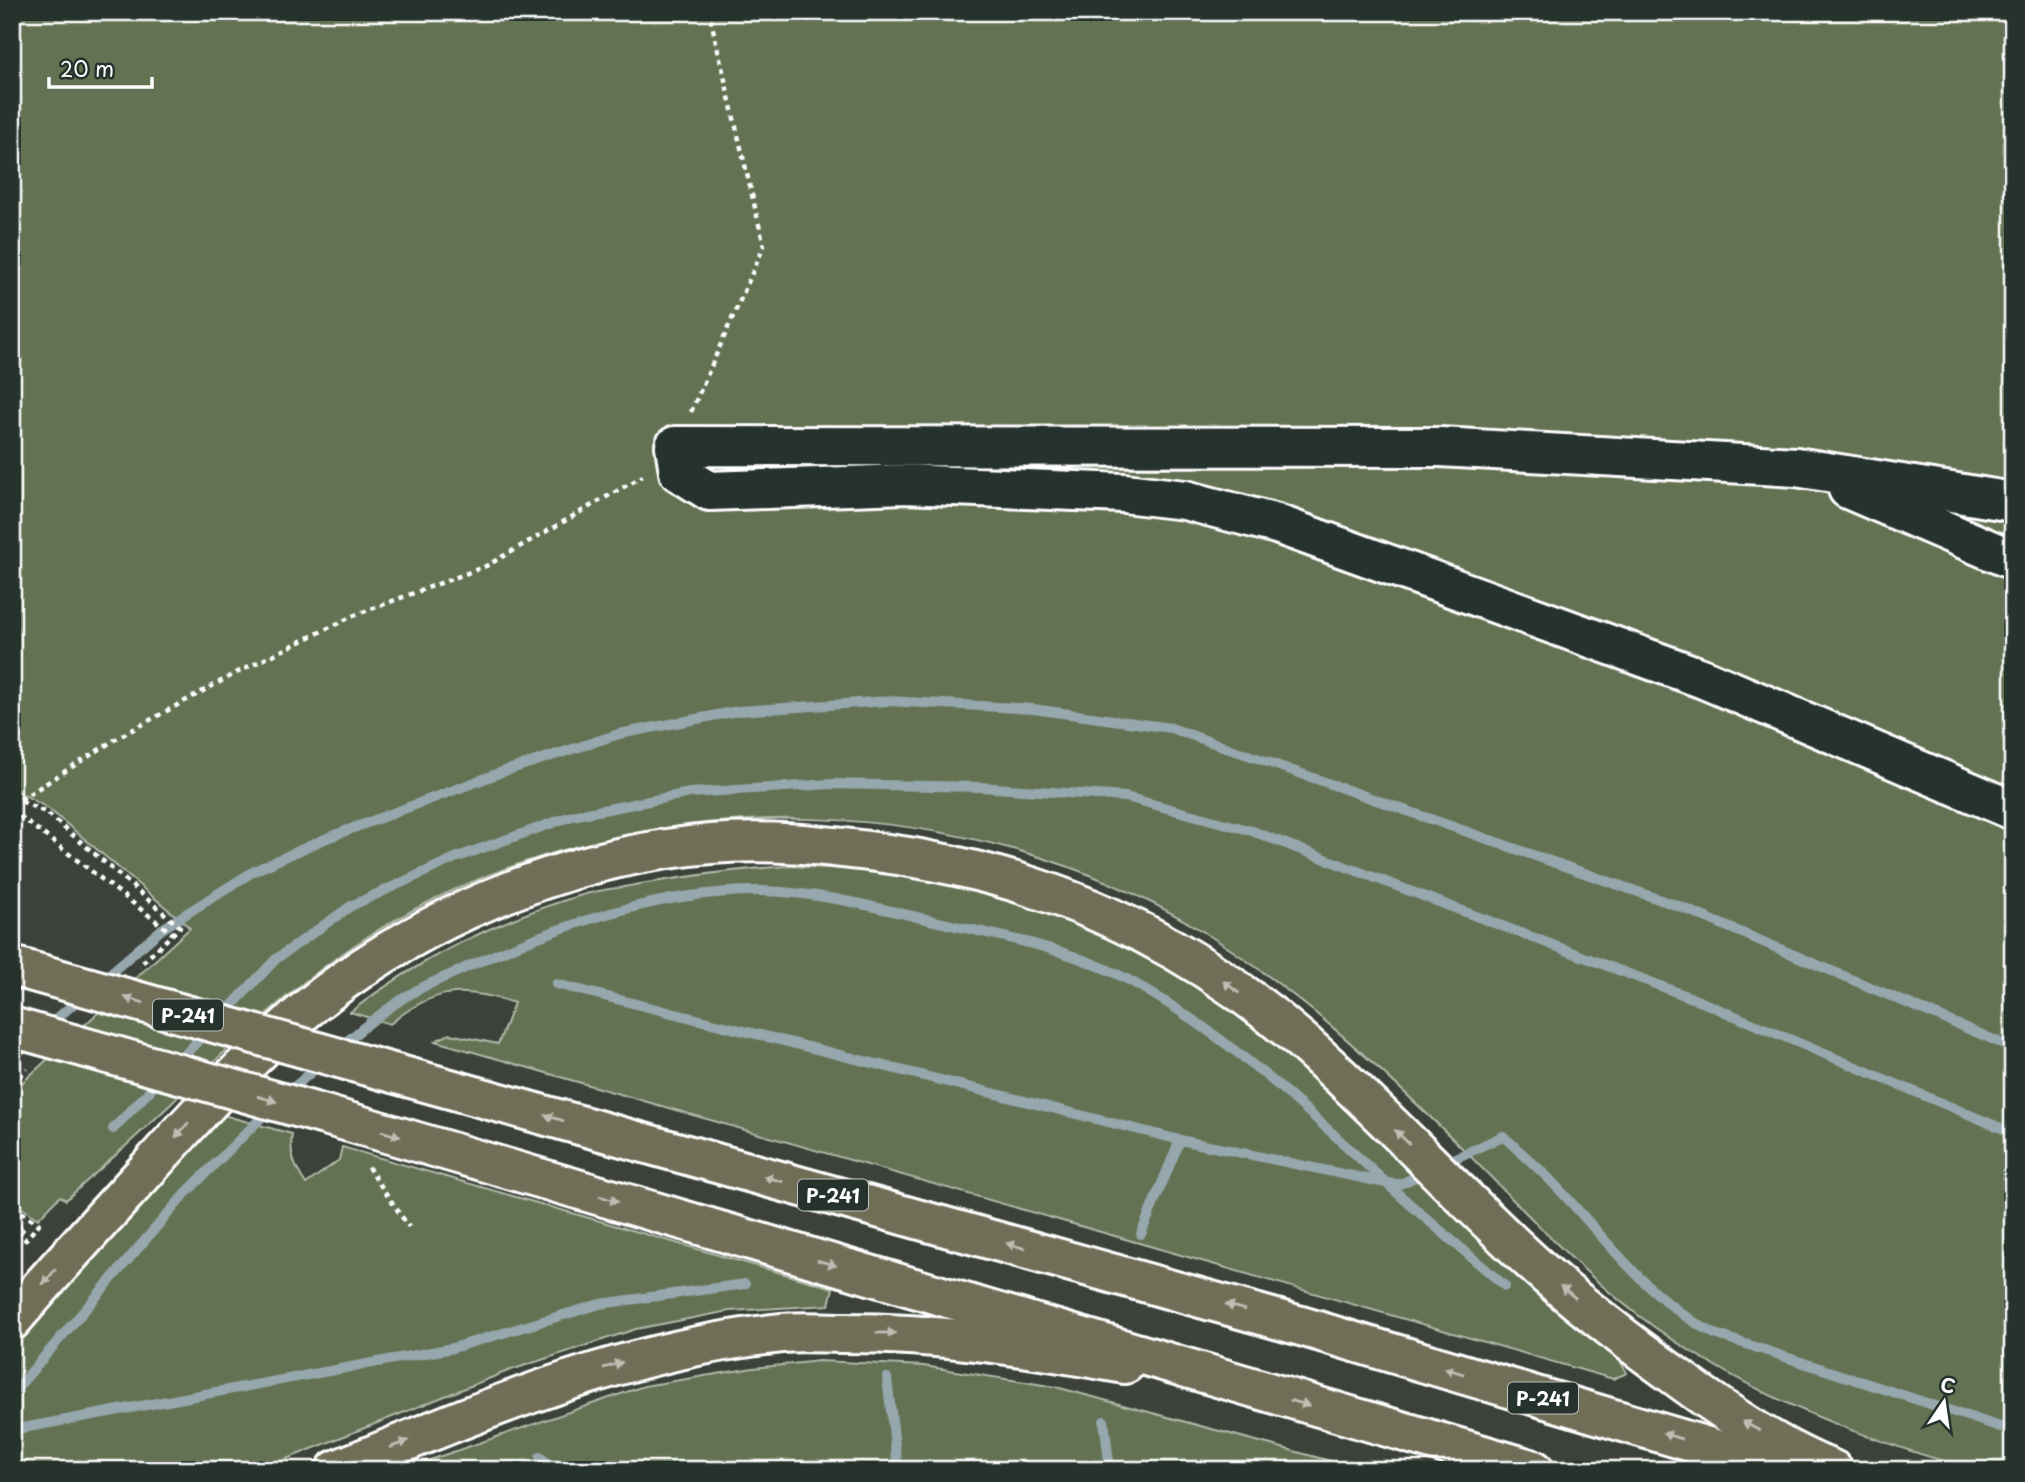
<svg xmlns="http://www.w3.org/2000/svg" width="2025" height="1482" font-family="'Playpen Sans',sans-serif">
<rect width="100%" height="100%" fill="#3c423a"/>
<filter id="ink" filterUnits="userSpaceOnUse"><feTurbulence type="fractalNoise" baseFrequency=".0143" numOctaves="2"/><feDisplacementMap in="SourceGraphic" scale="14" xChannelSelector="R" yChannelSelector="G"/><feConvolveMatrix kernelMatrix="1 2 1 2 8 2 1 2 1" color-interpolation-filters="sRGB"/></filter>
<g filter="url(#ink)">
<!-- green -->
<g fill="#637253" stroke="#b1b8a9" stroke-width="2">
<path d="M12 12H2013V1470C1960 1470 1919 1454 1870 1437 1787 1407 1708 1368 1638 1315 1572 1265 1515 1200 1456 1142 1375 1063 1299 991 1202 931 971 789 655 782 415 909 323 958 248 1027 175 1100 140 1134 102 1167 66 1200L60 1196 38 1219 12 1201V1092L190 928 49 809 12 788Z"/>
<path d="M788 866 864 870 933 880 1008 897 1151 954 1260 1023 1619 1359 1627 1373 1613 1379 435 1041 450 1034 498 1044 514 1003C462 986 433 988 390 1024L350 1012C417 960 499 919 582 895 601 889 621 888 640 884 690 876 738 869 788 866Z"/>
<path d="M223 1115 292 1134C289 1155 295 1167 306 1184L339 1160 342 1147 833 1288 829 1305 729 1311 636 1329 508 1371 259 1470H12V1352L141 1203Z"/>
<path d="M819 1361 924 1366 1056 1387 1364 1470H401L644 1386 753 1368Z"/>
</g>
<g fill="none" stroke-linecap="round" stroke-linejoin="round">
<!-- stream -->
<g stroke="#96a7ad" stroke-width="10">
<path d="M100 982 162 929 254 871 327 838 502 772 619 734 738 711 888 701 1033 709 1171 728 1681 907 2013 1048"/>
<path d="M556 984 1180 1140 1386 1183 1400 1184 1427 1172"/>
<path d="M222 1016 276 959 351 906 455 858 572 816 690 793 831 784 980 787 1126 797 1252 831 1692 998 2013 1133"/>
<path d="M47 1027 85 994"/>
<path d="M338 1049C361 1029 386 1008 412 993 429 983 449 976 467 967 557 926 660 890 761 891 825 892 889 911 951 925 1012 938 1079 952 1134 983 1228 1036 1306 1108 1384 1181 1423 1217 1465 1251 1505 1286"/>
<path d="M12 1056 29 1042"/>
<path d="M176 1064 208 1030"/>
<path d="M285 1095 323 1062"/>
<path d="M113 1129 162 1078"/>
<path d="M1441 1165 1503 1136C1520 1152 1538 1167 1554 1184 1605 1237 1648 1300 1715 1334L2013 1431"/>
<path d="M1141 1234 1180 1140"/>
<path d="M887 1378 898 1470"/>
<path d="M12 1394 185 1194 271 1108"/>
<path d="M1104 1421 1110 1470"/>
<path d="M12 1430 453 1348 600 1304 745 1284"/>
<path d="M540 1457 556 1470"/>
</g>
</g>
<!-- building -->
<path fill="#6f6558" stroke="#fff" stroke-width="2" d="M17 1223 24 1230 12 1244V1228Z"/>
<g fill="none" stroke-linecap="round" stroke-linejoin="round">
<!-- minor casing -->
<g stroke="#fff" stroke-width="44">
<g id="minor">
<path d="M1848 489 2013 560"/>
<path d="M2013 502 1796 467 1440 447 675 446 679 472 709 491 904 484 1124 493 1185 500 1277 524 1704 679 2013 810"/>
</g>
</g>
<!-- major casing -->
<g stroke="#fff" stroke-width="44">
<g id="major">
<path d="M12 1320C55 1270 100 1221 145 1172 205 1105 269 1034 343 981 449 906 581 854 711 844 766 839 822 845 876 852 1036 873 1181 935 1303 1042 1383 1113 1455 1192 1534 1264 1580 1306 1631 1344 1681 1380 1726 1413 1781 1450 1833 1470"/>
<path d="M336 1470C481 1411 624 1349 782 1333 802 1331 824 1333 845 1333 941 1333 1031 1347 1125 1364"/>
</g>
</g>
<!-- highway casing -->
<g stroke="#fff" stroke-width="44">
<g id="highway">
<path d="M364 1065 1301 1326 1785 1470"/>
<path d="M325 1115 1534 1470"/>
</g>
</g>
<!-- path -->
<g stroke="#fff" stroke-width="4.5" stroke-dasharray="5 5" stroke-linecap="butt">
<path d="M691 412 764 246 709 12"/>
<path d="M12 797 47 813 180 927 139 966"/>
<path d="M12 805 119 737 236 673 355 615 486 566 643 476"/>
<path d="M12 810 173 934"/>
<path d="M12 1083 27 1069"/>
<path d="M368 1167 409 1227"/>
<path d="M12 1207 39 1224 21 1245"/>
</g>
<!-- minor -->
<use href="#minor" stroke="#26332d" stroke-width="38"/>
<!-- major -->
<use href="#major" stroke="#716e59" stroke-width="38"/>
<!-- highway -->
<use href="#highway" stroke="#716e59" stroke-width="38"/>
<!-- highway-bridge casing -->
<g stroke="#fff" stroke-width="44" stroke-linecap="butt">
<g id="highway-bridge">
<path d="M12 966 364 1065"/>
<path d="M12 1027 325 1115"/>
</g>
</g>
<!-- highway-bridge -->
<use href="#highway-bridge" stroke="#716e59" stroke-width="38"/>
</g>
<!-- one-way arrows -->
<defs><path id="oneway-solid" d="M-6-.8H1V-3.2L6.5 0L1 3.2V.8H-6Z" transform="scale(1.75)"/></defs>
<g fill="#bfbeb4">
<use href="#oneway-solid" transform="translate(1231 987) rotate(-143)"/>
<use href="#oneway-solid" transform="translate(134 1000) rotate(-164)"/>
<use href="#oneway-solid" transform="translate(267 1099) rotate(16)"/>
<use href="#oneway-solid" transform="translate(554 1118) rotate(-164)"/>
<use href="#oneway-solid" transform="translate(182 1130) rotate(132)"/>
<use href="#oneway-solid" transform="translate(391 1134) rotate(16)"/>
<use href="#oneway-solid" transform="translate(1402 1137) rotate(-136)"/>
<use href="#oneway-solid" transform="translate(773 1179) rotate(-164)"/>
<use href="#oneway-solid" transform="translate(609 1199) rotate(16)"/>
<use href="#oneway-solid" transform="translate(1016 1246) rotate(-164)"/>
<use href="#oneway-solid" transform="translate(827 1263) rotate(16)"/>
<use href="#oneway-solid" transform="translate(49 1277) rotate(131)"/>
<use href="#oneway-solid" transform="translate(1568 1292) rotate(-141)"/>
<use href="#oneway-solid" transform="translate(1235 1307) rotate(-164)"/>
<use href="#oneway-solid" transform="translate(886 1333) rotate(1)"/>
<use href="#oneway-solid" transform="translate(613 1365) rotate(-17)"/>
<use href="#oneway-solid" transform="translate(1454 1371) rotate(-163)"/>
<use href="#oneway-solid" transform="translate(1300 1403) rotate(16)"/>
<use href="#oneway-solid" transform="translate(1751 1426) rotate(-151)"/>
<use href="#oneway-solid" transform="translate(1672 1436) rotate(-163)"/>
<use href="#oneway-solid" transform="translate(399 1444) rotate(-22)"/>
</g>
</g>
<g text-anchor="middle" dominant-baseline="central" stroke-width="6" stroke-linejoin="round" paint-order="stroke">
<!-- shield labels -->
<g fill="#26332d" stroke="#bec2c0" stroke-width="2">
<rect x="153" y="999.5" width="70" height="31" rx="5"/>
<rect x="798" y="1179.5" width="70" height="31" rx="5"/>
<rect x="1508" y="1382.5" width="70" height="31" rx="5"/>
</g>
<g font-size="19" font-weight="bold" fill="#fff">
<text x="188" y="1015">Р-241</text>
<text x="833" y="1195">Р-241</text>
<text x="1543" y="1398">Р-241</text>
</g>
</g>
<!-- margin -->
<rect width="2025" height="1482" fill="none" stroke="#26332d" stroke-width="42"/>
<rect x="21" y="21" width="1983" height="1440" fill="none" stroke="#fff" stroke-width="2.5" filter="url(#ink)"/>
<!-- north arrow -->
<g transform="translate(1944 1402) rotate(13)" stroke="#26332d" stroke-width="5" paint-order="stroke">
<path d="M0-5L12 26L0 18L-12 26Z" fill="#ffffff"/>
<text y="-10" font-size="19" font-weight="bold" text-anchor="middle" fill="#ffffff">С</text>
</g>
<!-- scale -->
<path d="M49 77v10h103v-10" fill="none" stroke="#ffffff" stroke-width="3.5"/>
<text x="60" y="77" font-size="21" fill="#ffffff" stroke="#26332d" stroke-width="5" paint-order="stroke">20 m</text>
</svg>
